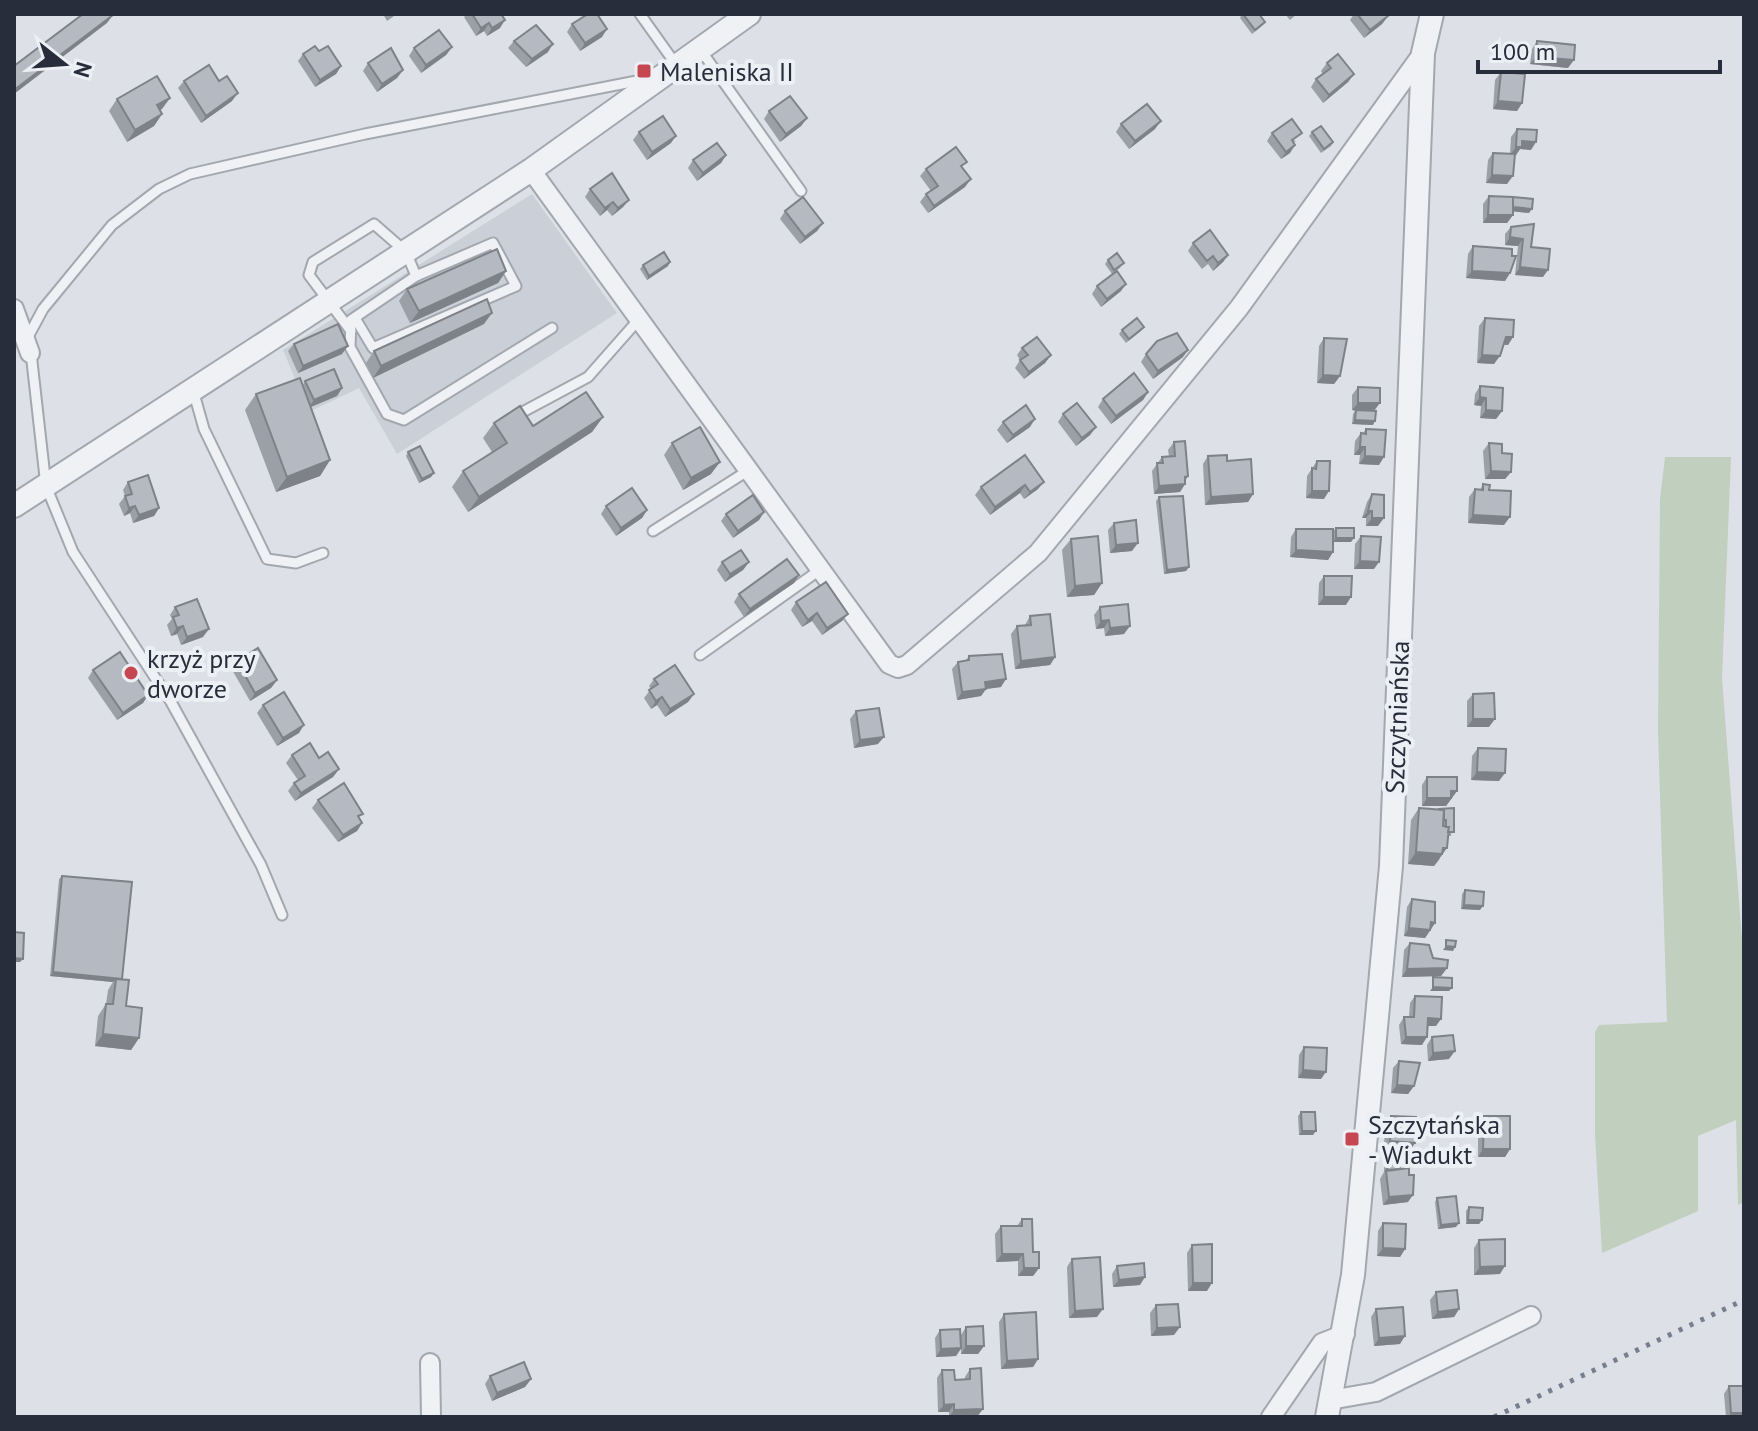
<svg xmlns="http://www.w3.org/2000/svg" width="1758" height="1431" font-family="'PT Sans',sans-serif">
<rect width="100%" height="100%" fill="#dde0e6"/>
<!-- built -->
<path fill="#cbcfd7" d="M532 194 617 313 397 454 359 388 309 412 283 350Z"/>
<!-- green -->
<path fill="#c1cfbe" d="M1665 457H1731L1722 678 1744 966V1202L1738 1205 1736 1120 1698 1136V1211L1602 1253 1595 1135V1032L1599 1025 1667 1022 1658 731 1660 499Z"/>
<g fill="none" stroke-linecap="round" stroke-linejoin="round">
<!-- service casing -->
<g stroke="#a3a7af" stroke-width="13">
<g id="service">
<path d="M640 14 677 66"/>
<path d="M700 49 801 191"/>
<path d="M355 318 373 348 516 286 493 243 416 276"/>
<path d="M351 331 309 275 313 262 374 224 406 252 416 276 351 320 350 347 387 414 404 420 552 328"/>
<path d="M193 390 204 429 267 559 296 563 323 553"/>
<path d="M517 415 588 377 640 318"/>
<path d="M653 531 749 470"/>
<path d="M700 655 821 569"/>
<path d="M282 915 261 865 171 702 73 552 46 486 29 335 43 309 112 225 159 189 190 174 365 134 647 79"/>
</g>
</g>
<!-- minor casing -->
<g stroke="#a3a7af" stroke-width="22">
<g id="minor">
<path d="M531 170 889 664 898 668 907 665 1038 553 1239 308 1423 53"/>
<path d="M14 309 30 353"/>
<path d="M430 1363 431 1417"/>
<path d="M1330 1400 1376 1392 1531 1316"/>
<path d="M1271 1417 1322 1343 1345 1334"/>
</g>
</g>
<!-- tertiary casing -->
<g stroke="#a3a7af" stroke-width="26">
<g id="tertiary">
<path d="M14 506 531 170 749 14"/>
<path d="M1327 1417 1353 1275 1391 866 1423 53 1432 14"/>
</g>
</g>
<!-- service -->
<use href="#service" stroke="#eff1f4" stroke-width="9"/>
<!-- minor -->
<use href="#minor" stroke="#eff1f4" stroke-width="18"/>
<!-- tertiary -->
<use href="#tertiary" stroke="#eff1f4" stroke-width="22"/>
<!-- rail -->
<path stroke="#777e8e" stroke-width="5" stroke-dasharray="4 8" stroke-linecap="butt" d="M1494 1417 1744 1300"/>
</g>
<!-- wall -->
<g fill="#9b9fa7">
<path d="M383 14H397L387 21Z"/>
<path d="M467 14H501L500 28 487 36 484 31 476 36 464 17Z"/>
<path d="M1242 14 1265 22 1262 26 1252 34 1240 18Z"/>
<path d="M1285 14H1297L1290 20Z"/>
<path d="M1354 14H1386L1388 16 1382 24 1364 38 1350 20Z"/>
<path d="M572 24 602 37 580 51 567 32Z"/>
<path d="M514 41 548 52 526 67 508 48Z"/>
<path d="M1537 41 1568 68 1530 64 1532 49Z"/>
<path d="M452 47 446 55 421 73 409 56 414 48Z"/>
<path d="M319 51 341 66 336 74 315 87 298 61 303 54Z"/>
<path d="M368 63 403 70 397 78 377 92 363 71Z"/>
<path d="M1327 63 1354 74 1348 82 1323 103 1311 87 1316 79 1323 74 1321 71Z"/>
<path d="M1501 72 1522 103 1517 111 1493 109 1495 80Z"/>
<path d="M184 81H219L232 101 201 123 178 88Z"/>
<path d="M170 98 160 110 162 114 154 126 127 142 109 111 117 99Z"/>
<path d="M769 111 807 118 801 126 780 142 764 119Z"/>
<path d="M1121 124 1155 129 1129 149 1116 132Z"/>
<path d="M1517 129 1531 150 1520 149 1516 155H1514L1507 184 1486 183 1488 160 1493 153 1510 154 1511 137Z"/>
<path d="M639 132 671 143 647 160 633 140Z"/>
<path d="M1312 132 1333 142 1331 146 1321 153 1309 136Z"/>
<path d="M1272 133 1296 141 1294 142 1290 153 1281 159 1267 141Z"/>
<path d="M726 155 721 163 697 181 688 168 693 160Z"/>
<path d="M963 168 965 187 928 213 920 202 926 194 931 191 920 176 926 169Z"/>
<path d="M590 189 629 200 623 207 612 216 607 210 600 216 585 197Z"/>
<path d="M1489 196 1529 213 1513 211V215L1507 223H1483V204Z"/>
<path d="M785 211 823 223 817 231 800 244 780 219Z"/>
<path d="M1511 227 1531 247 1543 277 1515 275 1518 246 1505 245V234Z"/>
<path d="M1193 243 1228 255 1223 262 1213 271 1208 264 1202 269 1188 251Z"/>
<path d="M1473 246 1512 256 1510 273 1505 281 1466 278 1468 254Z"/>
<path d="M1108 260 1121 267 1112 274 1105 264Z"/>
<path d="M643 265 668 266 647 280 640 269Z"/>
<path d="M506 271 498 283 410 323 399 301 407 289Z"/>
<path d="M1097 286 1121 291 1101 307 1092 294Z"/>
<path d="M1485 318 1513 337 1508 345H1503L1494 364 1477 363 1479 326Z"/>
<path d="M484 324 373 378 366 363 374 351Z"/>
<path d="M1144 327 1141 331 1126 343 1119 334 1122 330Z"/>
<path d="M1324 338 1340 376 1334 384 1317 383 1319 346Z"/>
<path d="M294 344 342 354 298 373 288 351Z"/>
<path d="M1022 348 1051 355 1045 363 1024 379 1015 368 1020 360 1017 355Z"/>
<path d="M1146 354 1183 357 1153 379 1141 362Z"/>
<path d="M305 381 342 388 337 396 311 407 330 460 320 476 276 492 245 410 256 394 303 385Z"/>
<path d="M1480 386 1502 411 1496 419 1480 418 1481 406 1474 405 1475 394Z"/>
<path d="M1358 387 1375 410 1373 425 1352 424 1353 414 1355 411 1352 410V395Z"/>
<path d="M1148 392 1143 400 1111 424 1098 407 1103 399Z"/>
<path d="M1063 414 1096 427 1090 435 1076 446 1058 422Z"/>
<path d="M603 417 592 432 468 512 452 487 463 471 492 452 483 438 494 423 533 426Z"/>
<path d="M1003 422 1030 427 1007 443 997 430Z"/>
<path d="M1366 429 1379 465 1359 464 1360 455H1354L1355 441 1361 433H1363Z"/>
<path d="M1174 442 1188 476 1185 481V484L1180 492 1154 494 1152 471 1162 457 1169 456 1168 450Z"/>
<path d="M672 443 711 474 683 490 664 455Z"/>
<path d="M1489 443 1502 453 1511 472 1505 479H1485L1483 451Z"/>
<path d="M408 452 431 477 419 483 406 456Z"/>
<path d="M1025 455 1038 489 1024 499 1020 493 990 515 975 495 981 487Z"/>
<path d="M1208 456 1227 461 1253 494 1248 502 1205 505 1203 464Z"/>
<path d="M1317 461 1324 499 1306 498 1307 476Z"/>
<path d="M128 482 159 508 154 516 133 523 130 513 124 516 119 504 125 496 123 490Z"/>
<path d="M1483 484 1489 490 1504 525 1468 523 1469 497 1475 489 1480 490Z"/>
<path d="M1372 494 1378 526H1366V518H1362L1367 502Z"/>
<path d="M1159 497 1189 567 1186 571 1164 574 1156 501Z"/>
<path d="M606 506 647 510 642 518 616 536 601 514Z"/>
<path d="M764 512 759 520 733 538 721 521 726 514Z"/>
<path d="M1114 523 1132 551 1110 553 1108 530Z"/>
<path d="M1336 528 1351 542H1333V552L1328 560 1290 557 1291 537 1296 529 1333 531Z"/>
<path d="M1361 536 1374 569H1354L1355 544Z"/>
<path d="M1071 539 1102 583 1094 595 1067 597 1062 550Z"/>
<path d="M722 562H749L743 570 725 582 717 570Z"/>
<path d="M799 575 794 583 744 617 734 602 739 594Z"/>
<path d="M1324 576 1346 605H1318L1319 583Z"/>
<path d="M796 602 848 614 842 621 822 635 812 621 802 627 791 610Z"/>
<path d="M175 607 203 637 181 645 177 634 171 636 167 625 172 619 170 615Z"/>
<path d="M1100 607 1124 634 1105 636 1104 628 1096 629 1094 615Z"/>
<path d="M1030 616 1055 657 1050 665 1015 669 1011 634 1017 626 1025 625Z"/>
<path d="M969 656 1001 687 986 689 981 696 957 700 952 669 958 662 966 660Z"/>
<path d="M237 661 277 680 271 688 250 701 231 668Z"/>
<path d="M93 670 148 695 143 703 117 720 88 678Z"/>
<path d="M654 679 694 694 688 702 665 717 657 705 651 709 644 698 651 689 649 686Z"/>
<path d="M1473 694 1489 727H1467V701Z"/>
<path d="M263 705 299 733 277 746 257 713Z"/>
<path d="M856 711 878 744 854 748 850 719Z"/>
<path d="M1478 748 1499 781 1471 780 1472 756Z"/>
<path d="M292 755 319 758 339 769 333 777 295 801 288 791 294 783 298 780 286 763Z"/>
<path d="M1427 777 1457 791 1446 806H1422V785Z"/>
<path d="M318 800 359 818 362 823 357 831 338 842 312 808Z"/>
<path d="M1419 808 1438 809 1454 808 1451 836H1448L1439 860 1434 866 1408 864 1411 820Z"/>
<path d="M62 876 122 979 126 1006 139 1038 131 1050 95 1046 98 1016 106 1004 108 990 113 982 50 976 59 879Z"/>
<path d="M1465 890 1480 910 1461 909 1462 894Z"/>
<path d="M1412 899 1435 923 1425 938 1404 936 1407 907Z"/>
<path d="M1410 943 1447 968 1441 976 1402 977 1404 950Z"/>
<path d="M1415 996 1436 1026H1428L1422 1045 1401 1044 1399 1025 1404 1017H1409L1410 1003Z"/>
<path d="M1432 1037 1449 1059 1428 1061 1427 1045Z"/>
<path d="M1304 1047 1321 1079 1298 1078 1299 1055Z"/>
<path d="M1399 1061 1414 1086 1408 1094 1391 1093 1393 1068Z"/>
<path d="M1301 1112 1313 1135H1299L1298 1116Z"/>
<path d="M1391 1116 1415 1143 1410 1150 1384 1149 1385 1124Z"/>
<path d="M1484 1116 1510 1149 1505 1157H1478V1124Z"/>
<path d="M1387 1154 1400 1169 1408 1202 1383 1205 1380 1179 1384 1172V1158Z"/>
<path d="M1437 1198 1456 1227 1438 1229 1435 1202Z"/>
<path d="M1469 1207 1482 1220 1479 1224H1466V1211Z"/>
<path d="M1022 1219 1039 1268 1033 1276H1018V1261L996 1262 995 1234 1001 1226H1017Z"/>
<path d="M1383 1223 1405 1249 1400 1257 1377 1256 1378 1231Z"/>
<path d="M1479 1240 1500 1274 1474 1275V1248Z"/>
<path d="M1192 1245 1207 1291H1188L1187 1253Z"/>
<path d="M1072 1259 1097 1317 1069 1318 1067 1267Z"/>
<path d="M1117 1266 1140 1285 1113 1287 1112 1274Z"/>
<path d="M1436 1292 1459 1309 1454 1317 1432 1319 1430 1300Z"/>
<path d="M1156 1305 1174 1335 1151 1336 1150 1313Z"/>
<path d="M1376 1309 1400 1344 1374 1346 1371 1317Z"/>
<path d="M1004 1314 1038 1359 1033 1367 1001 1369 999 1322Z"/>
<path d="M966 1327 984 1346 978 1354H961V1349L956 1356 936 1357 935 1338 940 1330 961 1335Z"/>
<path d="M970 1369 977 1417H949V1412H938L937 1378 942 1370 955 1380H965V1377Z"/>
<path d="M490 1376 531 1379 525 1387 492 1401 485 1384Z"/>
<path d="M1729 1386 1744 1417H1726L1724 1394Z"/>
</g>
<!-- shaded-wall -->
<g fill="#7e8288">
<path d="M113 15 107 23 14 94V90Z"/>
<path d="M1388 16 1382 24 1364 38 1370 30Z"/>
<path d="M505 20 500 28 487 36 492 28Z"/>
<path d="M489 23 484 31 476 36 481 28Z"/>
<path d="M607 29 602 37 580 51 585 43Z"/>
<path d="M553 44 548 52 526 67 532 59Z"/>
<path d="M452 47 446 55 421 73 426 65Z"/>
<path d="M1536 57 1574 60 1568 68 1530 64Z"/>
<path d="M341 66 336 74 315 87 320 80Z"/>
<path d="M403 70 397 78 377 92 382 84Z"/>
<path d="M1354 74 1348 82 1323 103 1329 95Z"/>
<path d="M238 93 232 101 201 123 206 116Z"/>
<path d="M170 98 162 109 149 117 157 105Z"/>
<path d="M1498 101 1522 103 1517 111 1493 109Z"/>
<path d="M162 114 154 126 127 142 135 130Z"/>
<path d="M807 118 801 126 780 142 786 134Z"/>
<path d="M1161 121 1155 129 1129 149 1135 141Z"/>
<path d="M676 136 671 143 647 160 652 152Z"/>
<path d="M1522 141 1536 142 1531 150 1520 149 1516 155H1510L1516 147Z"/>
<path d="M1295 145 1290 153 1281 159 1286 152Z"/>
<path d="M726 155 721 163 697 181 703 173Z"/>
<path d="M1492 175 1513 176 1507 184 1486 183Z"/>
<path d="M971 179 965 187 928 213 934 206Z"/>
<path d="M629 200 623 207 612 216 618 208Z"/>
<path d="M613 202 607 210 600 216 605 208Z"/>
<path d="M1512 207 1532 209 1529 213 1509 211Z"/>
<path d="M1488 215H1513L1507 223H1483Z"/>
<path d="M823 223 817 231 800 244 805 237Z"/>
<path d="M1510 237 1523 239 1518 246 1505 245Z"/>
<path d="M1228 255 1223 262 1213 271 1218 263Z"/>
<path d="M670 262 668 266 647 280 649 276Z"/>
<path d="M1520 267 1548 270 1543 277 1515 275Z"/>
<path d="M506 271 498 283 410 323 419 311Z"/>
<path d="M1472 271 1510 273 1505 281 1466 278Z"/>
<path d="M1126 284 1121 291 1101 307 1107 299Z"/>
<path d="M492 313 484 324 373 378 381 366Z"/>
<path d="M1506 337H1513L1508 345 1501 344Z"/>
<path d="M348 346 342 354 298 373 303 366Z"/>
<path d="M1188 350 1183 357 1153 379 1158 371Z"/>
<path d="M1051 355 1045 363 1024 379 1029 372Z"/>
<path d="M1482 355 1500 356 1494 364 1477 363Z"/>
<path d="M1323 375 1340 376 1334 384 1317 383Z"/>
<path d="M342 388 337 396 308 408 314 400Z"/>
<path d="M1148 392 1143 400 1111 424 1116 416Z"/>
<path d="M1480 397 1486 398 1481 406 1474 405Z"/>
<path d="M1358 403H1380L1374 411 1352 410Z"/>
<path d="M1486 410 1502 411 1496 419 1480 418Z"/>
<path d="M603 417 592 432 468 512 479 497Z"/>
<path d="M1035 419 1030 427 1007 443 1013 435Z"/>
<path d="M1355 420 1375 421 1373 425 1352 424Z"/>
<path d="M1096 427 1090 435 1076 446 1082 438Z"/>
<path d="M1360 447H1365L1360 455H1354Z"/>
<path d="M1365 456 1384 457 1379 465 1359 464Z"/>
<path d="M330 460 320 476 276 492 287 477Z"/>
<path d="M720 462 711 474 683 490 691 478Z"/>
<path d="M1491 471 1511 472 1505 479H1485Z"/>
<path d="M434 473 431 477 419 483 422 479Z"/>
<path d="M1188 476 1183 484H1185L1180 492 1154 494 1159 486Z"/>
<path d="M1044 482 1038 489 1024 499 1030 492Z"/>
<path d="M1025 485 1020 493 990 515 995 507Z"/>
<path d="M1312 491H1329L1324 499 1306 498Z"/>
<path d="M1253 494 1248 502 1205 505 1211 497Z"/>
<path d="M135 506 130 513 124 516 129 508Z"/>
<path d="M159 508 154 516 133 523 139 515Z"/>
<path d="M647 510 642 518 616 536 621 528Z"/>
<path d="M1368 511H1372L1366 518H1362Z"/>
<path d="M764 512 759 520 733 538 738 531Z"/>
<path d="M1473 515 1510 517 1504 525 1468 523Z"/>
<path d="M1372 518H1384L1378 526H1366Z"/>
<path d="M1336 538H1354L1351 542H1333Z"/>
<path d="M1138 543 1132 551 1110 553 1116 545Z"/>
<path d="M1296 550 1333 552 1328 560 1290 557Z"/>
<path d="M1360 561 1379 562 1374 569H1354Z"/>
<path d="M749 562 743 570 725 582 730 574Z"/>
<path d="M1189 567 1186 571 1164 574 1167 570Z"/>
<path d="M799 575 794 583 744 617 750 609Z"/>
<path d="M1102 583 1094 595 1067 597 1075 586Z"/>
<path d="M1324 597H1351L1346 605H1318Z"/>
<path d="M817 613 812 621 802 627 808 620Z"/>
<path d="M848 614 842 621 822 635 827 628Z"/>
<path d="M1109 620 1104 628 1096 629 1101 621Z"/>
<path d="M183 626 177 634 171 636 177 628Z"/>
<path d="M1130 626 1124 634 1105 636 1110 628Z"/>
<path d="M209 629 203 637 181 645 187 637Z"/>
<path d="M1055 657 1050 665 1015 669 1021 661Z"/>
<path d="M1006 679 1001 687 986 689 981 696 957 700 962 692 985 682Z"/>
<path d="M277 680 271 688 250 701 255 693Z"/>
<path d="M694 694 688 702 665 717 670 709Z"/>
<path d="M148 695 143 703 117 720 123 713Z"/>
<path d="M662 697 657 705 651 709 656 701Z"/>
<path d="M1473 719H1495L1489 727H1467Z"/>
<path d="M304 725 299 733 277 746 283 738Z"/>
<path d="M884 737 878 744 854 748 860 740Z"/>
<path d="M339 769 333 777 295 801 301 793Z"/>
<path d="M1477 772 1505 773 1499 781 1471 780Z"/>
<path d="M1451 791H1457L1446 806H1422L1427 798Z"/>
<path d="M362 823 357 831 338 842 343 835Z"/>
<path d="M1443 848H1447L1434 866 1408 864 1416 852Z"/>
<path d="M1464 905 1483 906 1480 910 1461 909Z"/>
<path d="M1431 922 1435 923 1425 938 1404 936 1409 928Z"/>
<path d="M1446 946 1455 947 1453 951 1443 950Z"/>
<path d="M14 958 23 959 20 962H14Z"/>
<path d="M1447 968 1441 976 1402 977 1407 969Z"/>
<path d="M53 972 116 979 113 982 50 976Z"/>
<path d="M1433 987 1452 988 1449 991H1430Z"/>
<path d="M1428 1018 1441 1019 1436 1026H1423Z"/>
<path d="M103 1034 139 1038 131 1050 95 1046Z"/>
<path d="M1406 1037H1427L1422 1045 1401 1044Z"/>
<path d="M1455 1051 1449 1059 1428 1061 1433 1053Z"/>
<path d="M1303 1070 1326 1072 1321 1079 1298 1078Z"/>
<path d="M1397 1085 1414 1086 1408 1094 1391 1093Z"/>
<path d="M1302 1131H1316L1313 1135H1299Z"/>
<path d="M1390 1141 1415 1143 1410 1150 1384 1149Z"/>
<path d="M1483 1149H1510L1505 1157H1478Z"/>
<path d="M1413 1195 1408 1202 1383 1205 1389 1197Z"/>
<path d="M1468 1220H1482L1479 1224H1466Z"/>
<path d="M1459 1223 1456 1227 1438 1229 1441 1225Z"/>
<path d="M1383 1248 1405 1249 1400 1257 1377 1256Z"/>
<path d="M1002 1254H1023L1018 1261 996 1262Z"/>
<path d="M1505 1266 1500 1274 1474 1275 1480 1267Z"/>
<path d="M1024 1268H1039L1033 1276H1018Z"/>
<path d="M1145 1277 1140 1285 1113 1287 1119 1280Z"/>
<path d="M1193 1283H1212L1207 1291H1188Z"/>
<path d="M1103 1309 1097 1317 1069 1318 1075 1311Z"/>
<path d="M1459 1309 1454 1317 1432 1319 1438 1312Z"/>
<path d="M1180 1327 1174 1335 1151 1336 1157 1328Z"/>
<path d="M1405 1336 1400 1344 1374 1346 1379 1338Z"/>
<path d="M966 1346H984L978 1354H961Z"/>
<path d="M961 1348 956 1356 936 1357 941 1349Z"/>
<path d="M1038 1359 1033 1367 1001 1369 1007 1361Z"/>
<path d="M531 1379 525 1387 492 1401 497 1393Z"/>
<path d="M954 1404 949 1412H938L944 1405Z"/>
<path d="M983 1409 977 1417H949L954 1410Z"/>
<path d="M1731 1413H1744V1417H1729Z"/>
</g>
<!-- building -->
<g fill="#b4b9c2" stroke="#7e8288" stroke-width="2">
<path d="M83 14H112L113 15 14 90V66Z"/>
<path d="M472 14H501L505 20 492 28 489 23 481 28Z"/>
<path d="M588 14H597L607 29 585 43 572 24Z"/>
<path d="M1243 14H1259L1265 22 1255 30Z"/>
<path d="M1357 14H1386L1388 16 1370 30Z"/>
<path d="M536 25 553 44 532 59 514 41Z"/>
<path d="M439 30 452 47 426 65 414 48Z"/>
<path d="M1537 41 1575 45 1574 60 1536 57Z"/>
<path d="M315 46 319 51 328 46 341 66 320 80 303 54Z"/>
<path d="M391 48 403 70 382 84 368 63Z"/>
<path d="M1338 54 1354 74 1329 95 1316 79 1331 68 1327 63Z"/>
<path d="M209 65 219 81 227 76 238 93 206 116 184 81Z"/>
<path d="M1501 72 1525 74 1522 103 1498 101Z"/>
<path d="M157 76 170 98 157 105 162 114 135 130 117 99Z"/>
<path d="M790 96 807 118 786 134 769 111Z"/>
<path d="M1147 104 1161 121 1135 141 1121 124Z"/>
<path d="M663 116 676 136 652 152 639 132Z"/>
<path d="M1292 119 1302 133 1292 140 1295 145 1286 152 1272 133Z"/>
<path d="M1321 126 1333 142 1324 149 1312 132Z"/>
<path d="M1517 129 1537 130 1536 142 1522 141V147H1516Z"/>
<path d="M717 143 726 155 703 173 693 160Z"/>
<path d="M956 147 967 162 961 166 971 179 934 206 926 194 938 186 926 169Z"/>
<path d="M1493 153 1515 154 1513 176 1492 175Z"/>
<path d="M612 173 629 200 618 208 613 202 605 208 590 189Z"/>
<path d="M1489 196 1513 197V215H1488Z"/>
<path d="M803 197 823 223 805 237 785 211Z"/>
<path d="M1513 197 1533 199 1532 209 1513 207Z"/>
<path d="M1534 224 1531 247 1550 249 1548 270 1520 267 1523 239 1510 237 1511 227Z"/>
<path d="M1210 230 1228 255 1218 263 1213 256 1207 261 1193 243Z"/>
<path d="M1473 246 1512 249V256H1516L1510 273 1472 271Z"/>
<path d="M497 249 506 271 419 311 407 289Z"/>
<path d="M664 252 670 262 649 276 643 265Z"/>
<path d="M1117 253 1124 263 1114 270 1108 260Z"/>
<path d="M1117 271 1126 284 1107 299 1097 286Z"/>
<path d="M487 299 492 313 381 366 374 351Z"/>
<path d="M1137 318 1144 327 1129 339 1122 330Z"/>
<path d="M1485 318 1514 320 1513 337H1506L1500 356 1482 355Z"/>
<path d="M338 324 348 346 303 366 294 344Z"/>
<path d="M1177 333 1188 350 1158 371 1146 354 1157 341Z"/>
<path d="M1037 337 1051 355 1029 372 1020 360 1028 355 1022 348Z"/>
<path d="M1324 338 1347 339 1340 376 1323 375Z"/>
<path d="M334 369 342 388 314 400 305 381Z"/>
<path d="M1134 373 1148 392 1116 416 1103 399Z"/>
<path d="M300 378 330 460 287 477 256 394Z"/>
<path d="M1480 386 1503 388 1502 411 1486 410V398L1480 397Z"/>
<path d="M1358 387 1380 388V403H1358Z"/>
<path d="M586 392 603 417 479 497 463 471 507 443 494 423 520 406 533 426Z"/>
<path d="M1077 403 1096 427 1082 438 1063 414Z"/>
<path d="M1026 405 1035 419 1013 435 1003 422Z"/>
<path d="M1356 410 1376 411 1375 421 1355 420Z"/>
<path d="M700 427 720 462 691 478 672 443Z"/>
<path d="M1366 429 1386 430 1384 457 1365 456V447H1360L1361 433 1366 434Z"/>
<path d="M1185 441 1188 476 1185 477V484L1159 486 1157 463H1163L1162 457 1175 456 1174 442Z"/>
<path d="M1489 443 1502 444V453L1512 454 1511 472 1491 471Z"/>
<path d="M420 446 434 473 422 479 408 452Z"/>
<path d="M1025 455 1044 482 1030 492 1025 485 995 507 981 487Z"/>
<path d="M1227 455V461L1251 459 1253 494 1211 497 1208 456Z"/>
<path d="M1317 461H1330L1329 491H1312V468L1316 469Z"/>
<path d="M148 475 159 508 139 515 135 506 129 508 125 496 132 494 128 482Z"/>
<path d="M1483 484 1490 485 1489 490 1511 491 1510 517 1473 515 1475 489 1483 490Z"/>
<path d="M632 488 647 510 621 528 606 506Z"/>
<path d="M1372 494 1384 495V518H1372V511H1368Z"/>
<path d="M753 495 764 512 738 531 726 514Z"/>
<path d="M1183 496 1189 567 1167 570 1159 497Z"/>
<path d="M1136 520 1138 543 1116 545 1114 523Z"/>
<rect x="1336" y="528" width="18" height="10"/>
<path d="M1296 529H1333V552L1296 550Z"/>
<path d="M1098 536 1102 583 1075 586 1071 539Z"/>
<path d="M1361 536 1381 537 1379 562 1360 561Z"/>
<path d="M741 550 749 562 730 574 722 562Z"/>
<path d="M787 559 799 575 750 609 739 594Z"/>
<path d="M1324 576H1352L1351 597H1324Z"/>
<path d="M826 582 848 614 827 628 817 613 808 620 796 602Z"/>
<path d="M197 599 209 629 187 637 183 626 177 628 173 617 179 615 175 607Z"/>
<path d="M1128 604 1130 626 1110 628 1109 620 1101 621 1100 607Z"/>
<path d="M1050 614 1055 657 1021 661 1017 626 1031 625 1030 616Z"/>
<path d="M258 648 277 680 255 693 237 661Z"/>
<path d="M120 652 148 695 123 713 93 670Z"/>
<path d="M1002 654 1006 679 985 682 986 689 962 692 958 662 969 660V656Z"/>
<path d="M675 665 694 694 670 709 662 697 656 701 649 690 658 684 654 679Z"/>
<path d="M284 692 304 725 283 738 263 705Z"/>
<path d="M1494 693 1495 719H1473V694Z"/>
<path d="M879 708 884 737 860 740 856 711Z"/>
<path d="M310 743 319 758 328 752 339 769 301 793 294 783 305 776 292 755Z"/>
<path d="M1478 748 1506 749 1505 773 1477 772Z"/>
<path d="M1427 777H1457V791H1451V798H1427Z"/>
<path d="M344 783 363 814 358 816 362 823 343 835 318 800Z"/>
<path d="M1419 808 1444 810 1443 826 1449 827 1447 848H1443L1442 854 1416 852Z"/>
<path d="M1454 808V832H1448L1449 827H1446V820H1444V810L1438 809Z"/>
<path d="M62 876 132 882 122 979 53 972Z"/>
<path d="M1465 890 1484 892 1483 906 1464 905Z"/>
<path d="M1412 899 1435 902V923L1431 922 1430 930 1409 928Z"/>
<path d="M14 932 24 933 23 959 14 958Z"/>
<path d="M1446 940 1456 941 1455 947 1446 946Z"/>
<path d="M1410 943 1429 945 1433 958 1448 960 1447 968 1407 969Z"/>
<path d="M1433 977 1452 978V988L1433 987Z"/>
<path d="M116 979 129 980 126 1006 142 1008 139 1038 103 1034 106 1004H113Z"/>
<path d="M1415 996 1442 997 1441 1019 1428 1018 1427 1037H1406L1404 1017H1414Z"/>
<path d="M1453 1035 1455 1051 1433 1053 1432 1037Z"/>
<path d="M1304 1047 1327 1048 1326 1072 1303 1070Z"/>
<path d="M1399 1061 1420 1063 1414 1086 1397 1085Z"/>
<path d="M1301 1112H1315L1316 1131H1302Z"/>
<path d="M1391 1116 1416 1117 1415 1143 1390 1141Z"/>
<path d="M1484 1116H1510V1149H1483Z"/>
<path d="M1387 1154H1400V1169L1387 1170Z"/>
<path d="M1409 1168V1175H1414L1413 1195 1389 1197 1386 1171Z"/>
<path d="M1456 1196 1459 1223 1441 1225 1437 1198Z"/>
<path d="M1469 1207 1483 1208 1482 1220H1468Z"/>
<path d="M1022 1219H1032L1033 1252H1039V1268H1024L1023 1254H1002L1001 1226H1022Z"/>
<path d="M1383 1223 1406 1224 1405 1249 1383 1248Z"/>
<path d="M1505 1239V1266L1480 1267 1479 1240Z"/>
<path d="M1212 1244V1283H1193L1192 1245Z"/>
<path d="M1100 1257 1103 1309 1075 1311 1072 1259Z"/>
<path d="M1144 1263 1145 1277 1119 1280 1117 1266Z"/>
<path d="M1457 1290 1459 1309 1438 1312 1436 1292Z"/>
<path d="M1178 1304 1180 1327 1157 1328 1156 1305Z"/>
<path d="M1403 1307 1405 1336 1379 1338 1376 1309Z"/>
<path d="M1036 1312 1038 1359 1007 1361 1004 1314Z"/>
<path d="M983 1326 984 1346H966V1327Z"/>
<path d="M960 1329 961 1348 941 1349 940 1330Z"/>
<path d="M524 1362 531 1379 497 1393 490 1376Z"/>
<path d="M981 1368 983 1409 954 1410V1404L944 1405 942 1370H954L955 1380 970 1379V1369Z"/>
<path d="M1729 1386H1744V1413H1731Z"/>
</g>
<!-- markers -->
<g fill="#c64652" stroke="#eceff4" stroke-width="3">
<rect x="636" y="63" width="16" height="16" rx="4"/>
<circle cx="131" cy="673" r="8"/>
<rect x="1344" y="1131" width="16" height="16" rx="4"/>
</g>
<g text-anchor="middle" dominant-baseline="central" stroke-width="8" stroke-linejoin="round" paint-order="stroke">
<!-- poi labels -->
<g font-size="26" fill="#272d3b" stroke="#eceff4" text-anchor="start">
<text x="660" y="71">Maleniska II</text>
<text x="147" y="658">krzyż przy<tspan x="147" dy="30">dworze</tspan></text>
<text x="1368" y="1124">Szczytańska<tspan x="1368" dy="30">- Wiadukt</tspan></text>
</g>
<!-- street labels -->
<g font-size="26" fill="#272d3b" stroke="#eceff4">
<text transform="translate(1397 717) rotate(-88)">Szczytniańska</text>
</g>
</g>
<!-- border -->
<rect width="1758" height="1431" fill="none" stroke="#272d3b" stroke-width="32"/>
<!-- north arrow -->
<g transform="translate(64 64) rotate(107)" stroke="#eceff4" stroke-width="6" paint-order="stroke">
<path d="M0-6L14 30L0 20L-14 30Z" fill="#272d3b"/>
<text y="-12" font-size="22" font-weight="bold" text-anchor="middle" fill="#272d3b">N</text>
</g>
<!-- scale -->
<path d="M1478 60v12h242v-12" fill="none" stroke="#272d3b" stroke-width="4"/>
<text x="1490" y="60" font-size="24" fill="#272d3b" stroke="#eceff4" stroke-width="6" paint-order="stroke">100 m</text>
</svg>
